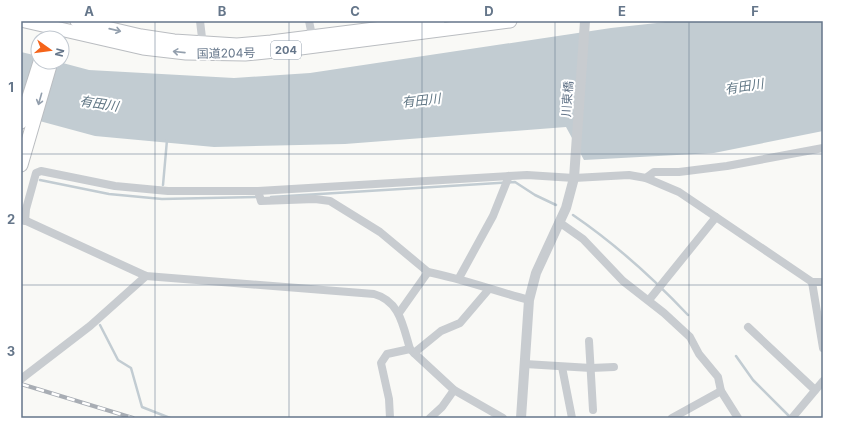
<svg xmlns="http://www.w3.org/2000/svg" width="844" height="439" font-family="Inter,'Noto Sans JP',sans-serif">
<rect width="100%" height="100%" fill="#f9f9f6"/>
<!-- water -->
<path fill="#c2ccd2" d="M675 21H823V131L714 153 584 160 566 127 345 144 214 147 95 136 21 116V52L38 56V62H59L89 70 234 78 310 73 611 28Z"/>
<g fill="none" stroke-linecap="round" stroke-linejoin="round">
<!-- stream -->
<g stroke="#c2ccd2" stroke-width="2.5">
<path d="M40 180 109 194 162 199 258 197"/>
<path d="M163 185 167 140"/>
<path d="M271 197 515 182 535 195 556 205"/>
<path d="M573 215C614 243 653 278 688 315"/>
<path d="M100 325 118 360 131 368 142 407 170 418"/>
<path d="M736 356 753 380 790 417"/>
</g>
<!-- trunk casing -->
<g stroke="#babdc1" stroke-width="15">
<g id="trunk">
<path d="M25 21 143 48 186 53 245 54 285 50 510 21"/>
<path d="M77 21 141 36 174 41 237 45 271 42 438 21"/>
<path d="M21 122 40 62"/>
<path d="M21 165 51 62"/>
</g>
</g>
<!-- minor -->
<g stroke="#c8ccd0" stroke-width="8">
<path d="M200 21 203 46"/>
<path d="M309 21 313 40"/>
<path d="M646 178 654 172H679L727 166 823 148"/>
<path d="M258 191 261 201 315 199 330 201 380 232 428 272"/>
<path d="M22 219 146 276 374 294C400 301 403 326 410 349L414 353 454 390 503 418"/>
<path d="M25 221 26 209 36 173 41 171 115 186 168 191H258L527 175 574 178 629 175 646 178 679 192 812 282H823"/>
<path d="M559 222 583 239 623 281 664 313 690 337 699 354 718 377 721 391 738 418"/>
<path d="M459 278 493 216 509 176"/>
<path d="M812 282 823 348"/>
<path d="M649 300 716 217"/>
<path d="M399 313 428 272C463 279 495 291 529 300"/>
<path d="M748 327 815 390"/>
<path d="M589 341 593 410"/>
<path d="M414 353 441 331 460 323 489 289"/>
<path d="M525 364 591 368 614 367"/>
<path d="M562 367 572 418"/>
<path d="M21 379 90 326 146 276"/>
<path d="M390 418 389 399 381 363 387 354 410 349"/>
<path d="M430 418 442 407 454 390"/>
<path d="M672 418 721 391"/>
<path d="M792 418 823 381"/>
</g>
<!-- tertiary -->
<path stroke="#c8ccd0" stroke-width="10" d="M521 418 529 300 536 273 566 208 574 178 585 21"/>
<!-- trunk -->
<use href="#trunk" stroke="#fff" stroke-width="13"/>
<!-- rail casing -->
<g stroke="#a8adb4" stroke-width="4">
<path id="rail" d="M21 384 133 418"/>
</g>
<!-- rail -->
<use href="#rail" stroke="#fff" stroke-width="2.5" stroke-dasharray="8" stroke-linecap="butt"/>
</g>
<!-- one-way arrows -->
<defs><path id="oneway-shaft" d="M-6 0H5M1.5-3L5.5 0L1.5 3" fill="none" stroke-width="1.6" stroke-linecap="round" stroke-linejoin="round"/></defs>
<g stroke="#939fad">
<use href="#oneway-shaft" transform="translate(115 30) rotate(13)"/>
<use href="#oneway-shaft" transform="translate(179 52) rotate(-174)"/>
<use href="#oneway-shaft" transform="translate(40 99) rotate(106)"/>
</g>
<!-- grid -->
<path fill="none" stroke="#65768a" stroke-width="1" stroke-opacity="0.55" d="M155 21V418M289 21V418M422 21V418M555 21V418M689 21V418M21 154H823M21 285H823"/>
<g text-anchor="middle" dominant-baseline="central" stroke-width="4" stroke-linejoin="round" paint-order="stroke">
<!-- shield labels -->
<rect fill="#fff" stroke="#939fad" stroke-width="1" x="271" y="41" width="30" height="18" rx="3"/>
<g font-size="11" font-weight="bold" fill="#65768a">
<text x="286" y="50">204</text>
</g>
<!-- street labels -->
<g font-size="12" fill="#65768a" stroke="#fff">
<text transform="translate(226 53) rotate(-1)">国道204号</text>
<text transform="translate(567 99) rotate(-86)">川東橋</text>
</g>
<!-- water labels -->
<g font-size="13" font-style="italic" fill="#617785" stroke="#fff">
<text transform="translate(744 86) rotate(-9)">有田川</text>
<text transform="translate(421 100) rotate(-6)">有田川</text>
<text transform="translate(99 103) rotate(9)">有田川</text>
</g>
</g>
<!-- border -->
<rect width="844" height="439" fill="none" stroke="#ffffff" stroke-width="44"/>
<!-- north arrow -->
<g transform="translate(50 50) rotate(104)"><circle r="19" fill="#ffffff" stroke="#c1c8d0"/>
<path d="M0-3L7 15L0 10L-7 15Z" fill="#f5641a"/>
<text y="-6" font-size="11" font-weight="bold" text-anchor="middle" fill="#65768a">N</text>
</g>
<rect x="22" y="22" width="800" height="395" fill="none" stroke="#65768a" stroke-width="1.5"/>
<g font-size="13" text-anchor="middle" font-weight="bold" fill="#65768a">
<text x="89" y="16">A</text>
<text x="222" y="16">B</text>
<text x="355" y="16">C</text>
<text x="489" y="16">D</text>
<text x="622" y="16">E</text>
<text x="755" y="16">F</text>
<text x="11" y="92">1</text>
<text x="11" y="224">2</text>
<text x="11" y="356">3</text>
</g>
</svg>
